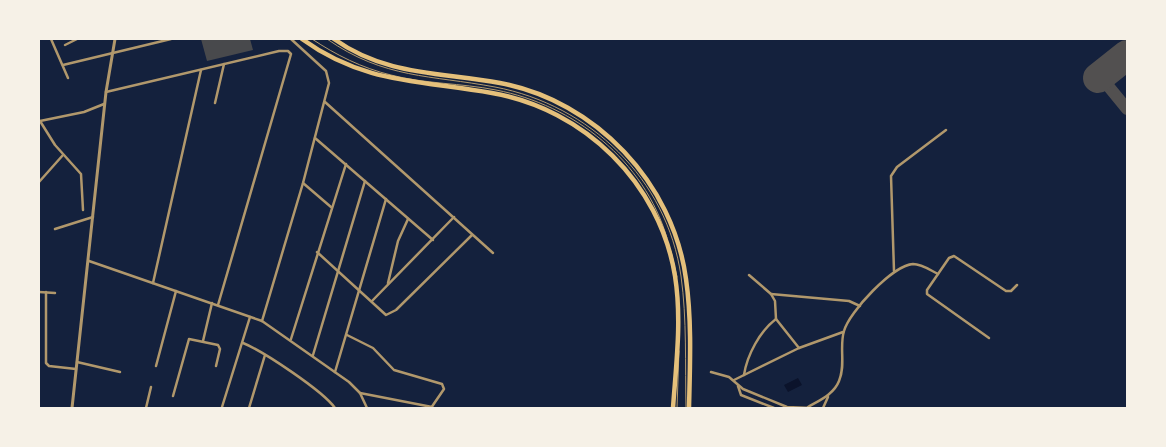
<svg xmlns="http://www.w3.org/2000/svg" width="1166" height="447" font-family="Inter,sans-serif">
<rect width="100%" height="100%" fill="#14213d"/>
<!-- water -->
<path fill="#0b132b" d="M798 378 802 385 788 392 784 385Z"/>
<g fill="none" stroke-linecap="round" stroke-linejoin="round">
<!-- taxiway -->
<path stroke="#525050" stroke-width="12" d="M1100 76 1127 109"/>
<!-- runway -->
<path stroke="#525050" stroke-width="30" d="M1098 78 1127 55"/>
</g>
<!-- building -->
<path fill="#48494c" d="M201 39H250L253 50 207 61Z"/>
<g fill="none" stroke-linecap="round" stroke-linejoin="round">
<!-- service -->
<g stroke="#b1986c" stroke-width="1">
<path d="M312 39C336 55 362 68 391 75 425 84 461 83 496 90 574 105 644 160 667 238"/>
<path d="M327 39C384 79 431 75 495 87 590 105 667 179 681 276 687 319 685 365 686 408"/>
<path d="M671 251 677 277"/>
<path d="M677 408 679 351"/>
</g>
<!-- minor -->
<g stroke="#b1986c" stroke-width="2.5">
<path d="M51 39 68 78"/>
<path d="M65 45 77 39"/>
<path d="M63 65 171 39"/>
<path d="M106 92 279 51H288L291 54 218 305"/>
<path d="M325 102 493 253"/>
<path d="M215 103 224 64"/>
<path d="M40 121 55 145 81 174 83 210"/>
<path d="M40 121 84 112 104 104"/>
<path d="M315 138 433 240"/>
<path d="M39 182 63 155"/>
<path d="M303 183 331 207"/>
<path d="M55 229 93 217"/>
<path d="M317 252 386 315 396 310 472 235"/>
<path d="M89 261 262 321 349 382 360 393 367 408"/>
<path d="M894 271 891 176 897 167 946 130"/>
<path d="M938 274 927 290V294L989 338"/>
<path d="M749 275 771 294 775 301 776 319 799 348"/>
<path d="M153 283 201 70"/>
<path d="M388 283 398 241 408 219"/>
<path d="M39 292 55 293"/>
<path d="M46 292V363L49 366 76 369"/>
<path d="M771 294 849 301 860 306"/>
<path d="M372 301 454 217"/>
<path d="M262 321 303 183 329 83 326 71 291 39"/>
<path d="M347 335 373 348 394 370 442 384 444 389 431 408"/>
<path d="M291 339 346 164"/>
<path d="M203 341 212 303"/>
<path d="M243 343C263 351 323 391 335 408"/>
<path d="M313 355 365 181"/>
<path d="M77 362 120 372"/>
<path d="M156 366 176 291"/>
<path d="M335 372 386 199"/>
<path d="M711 372 729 377 743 389 787 407 810 408"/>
<path d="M744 375C747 355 760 331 776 319"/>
<path d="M734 380 799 348 843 332"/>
<path d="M738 386 741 395 774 408"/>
<path d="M360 393 432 407"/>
<path d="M173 396 189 339 218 345 220 349 216 366"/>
<path d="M222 407 250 317"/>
<path d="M808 407C820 400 834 394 839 381 846 365 839 347 844 331 849 312 893 265 913 264 922 264 930 270 938 274L949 258 954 256 1006 291H1011L1017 285"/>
<path d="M146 408 151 387"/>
<path d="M249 408 265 355"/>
<path d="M823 408 828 397"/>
</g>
<!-- tertiary -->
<path stroke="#b1986c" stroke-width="3" d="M72 408 106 92 115 39"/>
<!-- motorway -->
<g stroke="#e5c07b" stroke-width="4.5">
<path d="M302 39C364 84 420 80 492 93 584 109 660 183 675 276 682 320 676 365 673 408"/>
<path d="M334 39C386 76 440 72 500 83 596 101 673 183 686 279 692 321 690 366 689 408"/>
</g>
</g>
<!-- border -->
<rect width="1166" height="447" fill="none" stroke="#f6f1e7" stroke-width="80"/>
</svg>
